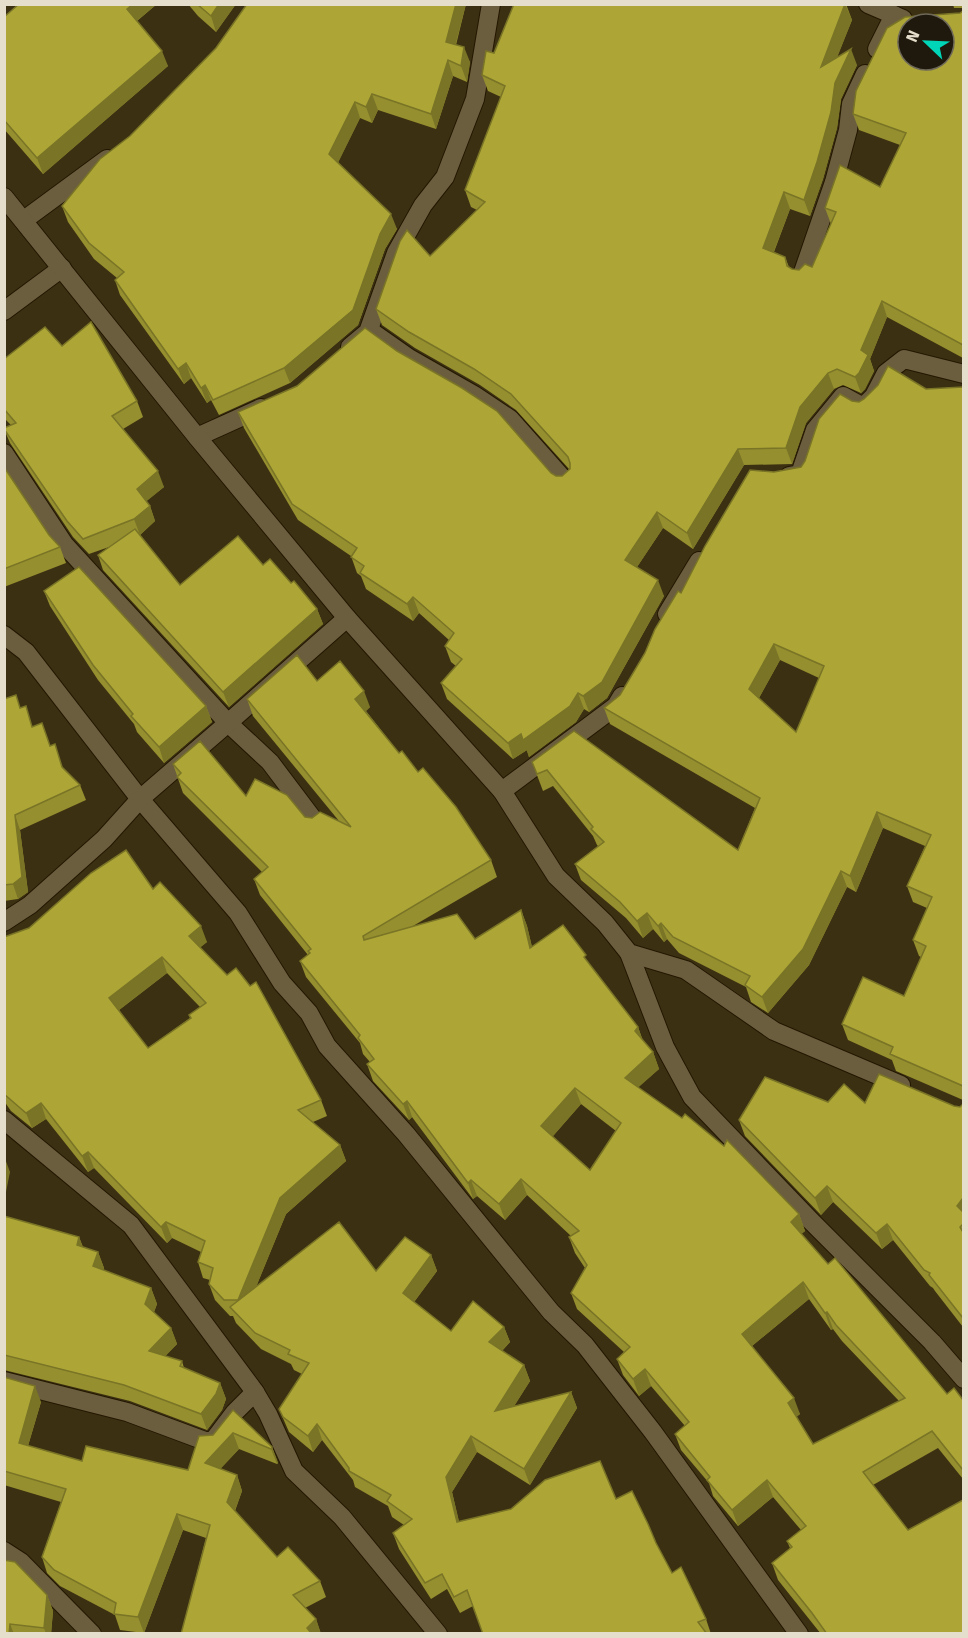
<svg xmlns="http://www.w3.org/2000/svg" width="968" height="1638" font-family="'Fira Sans',sans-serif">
<rect width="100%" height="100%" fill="#3c3012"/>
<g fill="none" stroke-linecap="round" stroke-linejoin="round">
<!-- street casing -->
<g stroke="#231700" stroke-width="20">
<g id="street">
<path d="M868 4 903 19"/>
<path d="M877 49 894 15"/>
<path d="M24 220 107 159"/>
<path d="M802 275 834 182 848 130 851 104 865 74"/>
<path d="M4 311 62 268"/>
<path d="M368 332H372L409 358 474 395 510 419 565 481"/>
<path d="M350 347 368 332 396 253 423 205 445 177 475 99 491 4"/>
<path d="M197 437 261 408"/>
<path d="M4 453 64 544 228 723 270 762 316 823"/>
<path d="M789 476 800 474 815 430 843 396 863 407 874 396 886 373 904 359 964 374"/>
<path d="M667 614 699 561"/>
<path d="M4 635 26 652 140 799 238 913 282 983 309 1013 327 1046 406 1134 551 1312 585 1345 653 1432 799 1634"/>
<path d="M502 791 616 706 622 696"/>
<path d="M4 922 30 905 104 839 140 799 228 723 347 618"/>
<path d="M629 953 665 1047 692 1097 811 1221 932 1342 964 1379"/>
<path d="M4 1120 131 1225 255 1392 268 1414 294 1471 342 1517 438 1634"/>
<path d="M4 1381 127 1412 205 1441H213L235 1412 255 1392"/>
<path d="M4 1551 21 1562 92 1634"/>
</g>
</g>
<!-- secondary casing -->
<g stroke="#231700" stroke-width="20">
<path id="secondary" d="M4 197 197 437 347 618 502 791 556 876 605 923 629 953 686 970 774 1031 901 1085"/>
</g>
<!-- street -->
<use href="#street" stroke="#6b5e3f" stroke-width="18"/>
<!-- secondary -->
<use href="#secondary" stroke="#6b5e3f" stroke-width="18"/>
</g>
<!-- wall -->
<g fill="#958f2f" fill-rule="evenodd">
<path d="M157 4 137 21 168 66 43 174 4 129V17Z"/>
<path d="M188 4H236L216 32 198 16Z"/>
<path d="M247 4H466L456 45 470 62 467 82 453 76 436 129 378 110 372 123 360 118 338 162 397 229 385 249 358 325 290 383 219 415 211 400 207 403 191 378 184 384 120 295 115 280 117 278 94 259 68 222 62 206 216 48Z"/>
<path d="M514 4H846L852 20 837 57 857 65 841 99 837 128 823 179 810 216 790 209 774 252 785 257 789 267 792 269 799 270 812 267 831 224 825 208 880 187 900 145 859 130 853 114 960 13 963 11V358L887 317 870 359 874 371 865 389 861 393 843 385 834 389 806 423 792 464 744 465 693 549 663 528 637 567 664 596 607 698 589 712 584 709 576 722 529 757 527 750 513 759 447 699 441 683 456 666 451 662 445 646 449 640 419 613 413 621 366 589 361 576 357 573 351 556 298 520 244 428 238 412 551 473 556 476H562L569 469 516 410 480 385 415 348 382 325 376 309 477 210 471 207 465 190 501 97 488 91 482 75 494 53Z"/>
<path d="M953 4H963V8H954Z"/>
<path d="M62 346 137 401 143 417 123 429 164 487 146 501 150 506 155 521 140 535 180 585 263 565 291 583 317 609 323 624 229 707 103 570 98 555 109 547 89 554 73 537 10 443 4 429 11 425 4 418V359Z"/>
<path d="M963 387V1100L896 1071 892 1060 848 1040 842 1024 904 996 921 957 919 956 913 940 927 908 913 902 907 886 925 846 883 828 856 892 847 887 809 965 768 1013 751 1002 746 987 679 953 667 939 664 942 653 929 643 938 626 918 581 880 575 864 598 846 597 845 593 836 553 786 543 791 532 762 738 850 755 808 610 724 604 708 620 695 681 593 774 472 801 467 852 401 859 402 926 389ZM780 660 819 678 796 732 759 698Z"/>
<path d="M4 467 49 535 60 547 66 563 4 587Z"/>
<path d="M44 591 206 706 212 722 164 763 137 732 134 724 98 680 50 606Z"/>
<path d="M317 681 370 707 366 711 399 753 418 772 491 860 497 877 413 926 475 939 521 910 527 926 532 947 589 964 638 1027 643 1041 653 1052 659 1069 638 1087 799 1214 805 1231 801 1234 828 1264 947 1394 963 1400V1479L938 1448 873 1485 963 1634H821L778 1580 772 1563 790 1548 787 1541 801 1530 773 1497 738 1526 713 1496 709 1483 681 1450 675 1434 685 1426 651 1386 639 1396 623 1375 617 1359 624 1352 577 1309 571 1293 585 1268 575 1253 569 1237 571 1236 527 1195 505 1220 477 1196 473 1199 412 1117 409 1120 373 1081 367 1064 370 1062 363 1054 360 1043 306 977 300 961 308 955 260 895 254 879 262 872 183 793 173 764 246 796 305 817 339 821 253 716 247 699ZM581 1104 616 1131 590 1170 552 1137ZM809 1299 831 1330 833 1329 842 1341 899 1401 813 1444 796 1417 800 1414 752 1346Z"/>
<path d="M16 695 20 708 33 727 50 746 63 768 80 785 86 800 20 830 28 892 18 899 4 901V699Z"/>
<path d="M153 889 207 942 200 947 321 1100 327 1116 313 1122 340 1145 346 1161 286 1214 256 1287 376 1271 431 1255 437 1271 414 1302 451 1331 504 1327 510 1342 502 1351 524 1365 530 1381 514 1406 571 1392 577 1408 530 1485 477 1452 452 1492 459 1522 616 1499 656 1543 672 1573 706 1619 711 1634H483L473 1606 460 1613 447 1589 431 1599 399 1549 393 1533 404 1525 392 1517 388 1506 355 1487 353 1480 322 1440 313 1452 289 1432 279 1409 302 1374 294 1370 291 1364 261 1349 236 1323 233 1316H230L215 1300 209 1284 210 1280 203 1278 198 1262 201 1252 172 1238 167 1243 94 1168 88 1172 46 1119 32 1128 11 1111 4 1101V937ZM167 973 200 1007 189 1015 190 1018 148 1048 119 1010Z"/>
<path d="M828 1102 960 1107 963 1104V1327L935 1291 933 1288 930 1286 893 1240 882 1249 833 1202 821 1215 745 1136 739 1120Z"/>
<path d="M4 1216 79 1237 83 1247 98 1252 104 1268 103 1270 151 1288 157 1304 154 1312 171 1328 177 1344 165 1356 182 1361 184 1368 220 1383 226 1399 222 1410 207 1430 130 1401 4 1370Z"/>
<path d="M4 1377 41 1402 28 1446 82 1461 188 1470 213 1435 233 1410 272 1447 278 1463 277 1464 239 1449 220 1469 237 1475 242 1491 235 1511 277 1557 320 1581 326 1597 305 1608 316 1619 321 1634H181L206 1538 183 1530 144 1633 120 1630 115 1615 60 1586 47 1573 42 1557 61 1502 4 1485Z"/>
<path d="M4 1560 47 1595 53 1611 51 1634H4Z"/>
</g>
<!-- shaded-wall -->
<g fill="#797426">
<path d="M133 4H157L133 24 127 9Z"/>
<path d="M219 4H236L216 32 211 16Z"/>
<path d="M456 4H466L452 58 446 42Z"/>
<path d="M845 4 852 20 827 83 821 67Z"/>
<path d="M464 47 470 62 467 82 461 66Z"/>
<path d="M851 49 857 65 841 99 837 128 823 179 810 216 804 200 835 83Z"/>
<path d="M162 51 168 66 43 174 37 158Z"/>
<path d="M448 60 453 76 436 129 431 114Z"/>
<path d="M372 94 378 110 372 123 366 107Z"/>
<path d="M355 102 360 118 335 169 329 154Z"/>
<path d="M784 192 790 209 769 264 763 248Z"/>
<path d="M391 214 397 229 385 249 358 325 290 383 284 368 380 234Z"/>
<path d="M882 301 887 317 870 359 874 371 865 389 861 393 855 377 861 350Z"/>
<path d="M186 363 191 378 184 384 178 369Z"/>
<path d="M828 373 834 389 806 423 792 464 786 448 800 407Z"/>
<path d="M205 385 211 400 207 403 201 388Z"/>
<path d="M738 449 744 465 693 549 687 533Z"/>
<path d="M158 471 164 487 142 505 137 489Z"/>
<path d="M150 506 155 521 140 535 134 519Z"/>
<path d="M657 512 663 528 631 576 625 560Z"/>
<path d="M658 580 664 596 607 698 589 712 583 696Z"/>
<path d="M413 597 419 613 413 621 407 604Z"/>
<path d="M317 609 323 624 229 707 223 692Z"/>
<path d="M774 644 780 660 755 705 749 689Z"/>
<path d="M364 691 370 707 361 715 355 699Z"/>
<path d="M578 693 584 709 576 722 529 757 523 740Z"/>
<path d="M206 706 212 722 164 763 159 747Z"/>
<path d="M521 734 527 750 513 759 508 743Z"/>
<path d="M877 812 883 828 856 892 850 876Z"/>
<path d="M15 815 20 830 28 892 18 899 13 884Z"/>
<path d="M841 871 847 887 809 965 768 1013 762 997Z"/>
<path d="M521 910 527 926 536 964 530 948Z"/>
<path d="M647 913 653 929 643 938 637 921Z"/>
<path d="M661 923 667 939 664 942 658 926Z"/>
<path d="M201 926 207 942 195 952 189 936Z"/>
<path d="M162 957 167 973 114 1014 109 998Z"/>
<path d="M638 1027 644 1044 635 1031Z"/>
<path d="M653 1052 659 1069 631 1094 625 1078Z"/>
<path d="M575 1088 581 1104 547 1143 541 1126Z"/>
<path d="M407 1101 412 1117 409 1120 403 1104Z"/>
<path d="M41 1103 46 1119 32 1128 26 1113Z"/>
<path d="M340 1145 346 1161 286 1214 244 1316 238 1300 280 1198Z"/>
<path d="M88 1152 94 1168 88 1172 82 1156Z"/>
<path d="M4 1156 10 1172 4 1202Z"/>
<path d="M521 1179 527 1195 505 1220 499 1204Z"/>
<path d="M471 1180 477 1196 473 1199 468 1183Z"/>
<path d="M827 1186 833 1202 821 1215 815 1198Z"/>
<path d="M963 1198V1221L957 1206Z"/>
<path d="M799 1214 805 1231 797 1238 791 1222Z"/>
<path d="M166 1222 172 1238 167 1243 161 1227Z"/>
<path d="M887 1224 893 1240 882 1249 876 1233Z"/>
<path d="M79 1237 85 1253 77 1245Z"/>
<path d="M98 1252 104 1268 99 1282 93 1266Z"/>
<path d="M431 1255 437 1271 409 1309 403 1293Z"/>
<path d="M803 1282 809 1299 747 1350 742 1334Z"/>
<path d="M151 1288 157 1304 151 1320 145 1304Z"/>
<path d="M827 1312 833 1329 831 1330 825 1313Z"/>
<path d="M504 1327 510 1342 495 1358 489 1342Z"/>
<path d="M171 1328 177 1344 155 1367 149 1351Z"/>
<path d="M524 1365 530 1381 501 1427 495 1411Z"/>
<path d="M645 1369 651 1386 639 1396 633 1379Z"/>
<path d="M220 1383 226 1399 222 1410 207 1430 201 1414Z"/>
<path d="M35 1386 41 1402 24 1459 19 1443Z"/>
<path d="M571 1392 577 1408 530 1485 524 1469Z"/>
<path d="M794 1398 800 1414 793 1420 788 1403Z"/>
<path d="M317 1424 322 1440 313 1452 308 1436Z"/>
<path d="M233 1433 239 1449 211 1479 205 1463Z"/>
<path d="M471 1436 477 1452 452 1492 463 1538 457 1522 446 1477Z"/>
<path d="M272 1447 278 1463 277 1464 271 1449Z"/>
<path d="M237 1475 242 1491 232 1518 227 1502Z"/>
<path d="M767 1480 773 1497 738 1526 732 1510Z"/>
<path d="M177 1514 183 1530 144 1633 138 1617Z"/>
<path d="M47 1595 53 1611 51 1634H46L44 1628Z"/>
<path d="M316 1619 321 1634H309L307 1628Z"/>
<path d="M10 1624 14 1634H9Z"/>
</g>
<!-- building -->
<g fill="#ada637" stroke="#797426" stroke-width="1.5" fill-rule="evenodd">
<path d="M19 4H133L127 9 162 51 37 158 4 120V17Z"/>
<path d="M197 4H219L211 16Z"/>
<path d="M247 4H456L446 42 464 47 461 66 448 60 431 114 372 94 366 107 355 102 329 154 391 214 380 234 353 310 284 368 213 400 205 385 201 388 186 363 178 369 115 280 124 272 89 243 62 206 100 159 130 136 216 48Z"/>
<path d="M514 4H845L821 67 851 49 835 83 831 112 817 162 804 200 784 192 763 248 785 257 787 266 792 269 799 270 805 264 812 267 836 212 825 208 840 165 880 187 906 133 853 114 856 91 887 28 905 17 960 13 963 11V345L882 301 861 350 868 355 859 373 855 377 837 369 828 373 800 407 786 448 738 449 687 533 657 512 625 560 658 580 602 682 583 696 578 693 570 706 523 740 521 734 508 743 441 683 462 659 445 646 454 633 413 597 407 604 360 573 364 566 351 557 357 548 292 504 238 412 297 386 365 328 397 351 462 388 497 411 551 473 556 476H562L570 469V463L568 457 511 394 474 369 409 332 376 309 400 241 407 230 430 256 485 202 465 190 505 86 482 75 486 51 494 53ZM908 24H944V60H908Z"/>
<path d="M91 322 137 401 112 416 158 471 137 489 150 506 134 519 83 539 67 521 4 429V428L16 423 4 409V359L45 327 62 346Z"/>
<path d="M888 366 926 389 963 387V1086L890 1054 893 1047 842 1024 863 977 904 996 926 946 913 940 932 897 907 886 931 835 877 812 850 876 841 871 803 949 762 997 745 985 750 976 673 937 661 923 658 926 647 913 637 921 620 902 575 864 604 842 591 829 593 827 547 770 537 774 532 762 574 731 738 850 760 798 604 708 620 695 645 653 655 629 678 591 681 593 705 546 750 470 774 472 801 467 805 461 819 419 840 394 852 401 859 402 864 399 878 385ZM774 644 824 666 796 732 749 689Z"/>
<path d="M4 467 49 535 60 547 4 569Z"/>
<path d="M135 529 180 585 238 536 263 565 270 559 291 583 294 581 317 609 223 692 98 555Z"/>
<path d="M79 567 206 706 159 747 131 716 133 714 93 665 44 591Z"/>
<path d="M297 655 317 681 340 661 364 691 355 699 399 753 402 751 418 772 423 768 456 807 491 860 363 936 364 940 457 914 475 939 521 910 530 948 563 925 586 955 584 957 638 1027 635 1031 653 1052 625 1078 682 1118 685 1114 724 1146 727 1140 799 1214 791 1222 828 1264 835 1258 947 1394 954 1388 963 1400V1470L932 1431 863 1472 908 1530 963 1500V1634H827L812 1613 772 1563 792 1547 787 1541 806 1526 767 1480 732 1510 707 1480 710 1477 675 1434 689 1422 645 1369 633 1379 617 1359 630 1347 571 1293 587 1265 569 1237 579 1231 521 1179 499 1204 471 1180 468 1183 407 1101 403 1104 367 1064 374 1059 358 1038 360 1035 300 961 310 953 308 951 311 949 254 879 268 867 177 777 181 773 173 764 200 741 246 796 255 779 287 795 305 817 312 818 320 812 351 827 247 699ZM575 1088 621 1123 590 1170 541 1126ZM803 1282 825 1313 827 1312 836 1325 905 1398 813 1444 788 1403 794 1398 742 1334Z"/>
<path d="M16 695 20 708 26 706 32 727 42 723 50 746 55 744 62 767 80 785 15 815 22 877 13 884 4 885V699Z"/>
<path d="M126 850 153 889 160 882 201 926 189 936 227 975 236 968 250 986 256 982 321 1100 298 1110 340 1145 280 1198 238 1300H224L209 1284 213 1268 198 1262 205 1241 166 1222 161 1227 88 1152 82 1156 41 1103 26 1113 4 1094V937L29 928 91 873ZM162 957 206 1003 189 1015 191 1018 148 1048 109 998Z"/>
<path d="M879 1074 954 1106 960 1107 963 1104V1198L957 1206 963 1212V1224L960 1227 963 1232V1318L929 1275 930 1273 924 1270 887 1224 876 1233 827 1186 815 1198 739 1120 765 1077 828 1102 844 1084 865 1103Z"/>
<path d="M4 1216 79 1237 77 1245 98 1252 93 1266 151 1288 145 1304 171 1328 149 1351 182 1361 180 1366 220 1383 216 1394 201 1414 124 1385 4 1355Z"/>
<path d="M339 1222 376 1271 405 1237 431 1255 403 1293 451 1331 473 1301 504 1327 489 1342 524 1365 495 1411 571 1392 524 1469 471 1436 446 1477 457 1522 511 1509 545 1480 600 1461 616 1499 632 1491 648 1524 656 1543 672 1573 681 1567 706 1619 698 1622 707 1634H483L467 1590 454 1597 442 1574 425 1583 393 1533 412 1519 387 1501 391 1495 349 1471V1468L317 1424 308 1436 283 1417 279 1409 309 1363 288 1354 290 1350 255 1333 230 1307Z"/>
<path d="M4 1377 35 1386 19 1443 82 1461 86 1446 188 1470 199 1436 213 1435 233 1410 272 1447 271 1449 233 1433 205 1463 237 1475 227 1502 277 1557 288 1547 320 1581 293 1595 316 1619 307 1628 312 1634H181L210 1525 177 1514 138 1617 114 1614 116 1603 54 1570 42 1557 66 1489 4 1471Z"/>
<path d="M4 1560 15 1562 47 1595 44 1628 10 1624 9 1634H4Z"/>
</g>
<!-- border -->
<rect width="968" height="1638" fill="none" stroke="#e6decd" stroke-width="12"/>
<!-- north arrow -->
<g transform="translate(926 42) rotate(293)"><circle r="28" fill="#1e190c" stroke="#6e6859" stroke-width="1.5"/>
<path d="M0-4.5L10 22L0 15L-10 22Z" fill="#00d5b7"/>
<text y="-9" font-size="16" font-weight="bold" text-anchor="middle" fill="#e6decd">N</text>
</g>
</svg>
